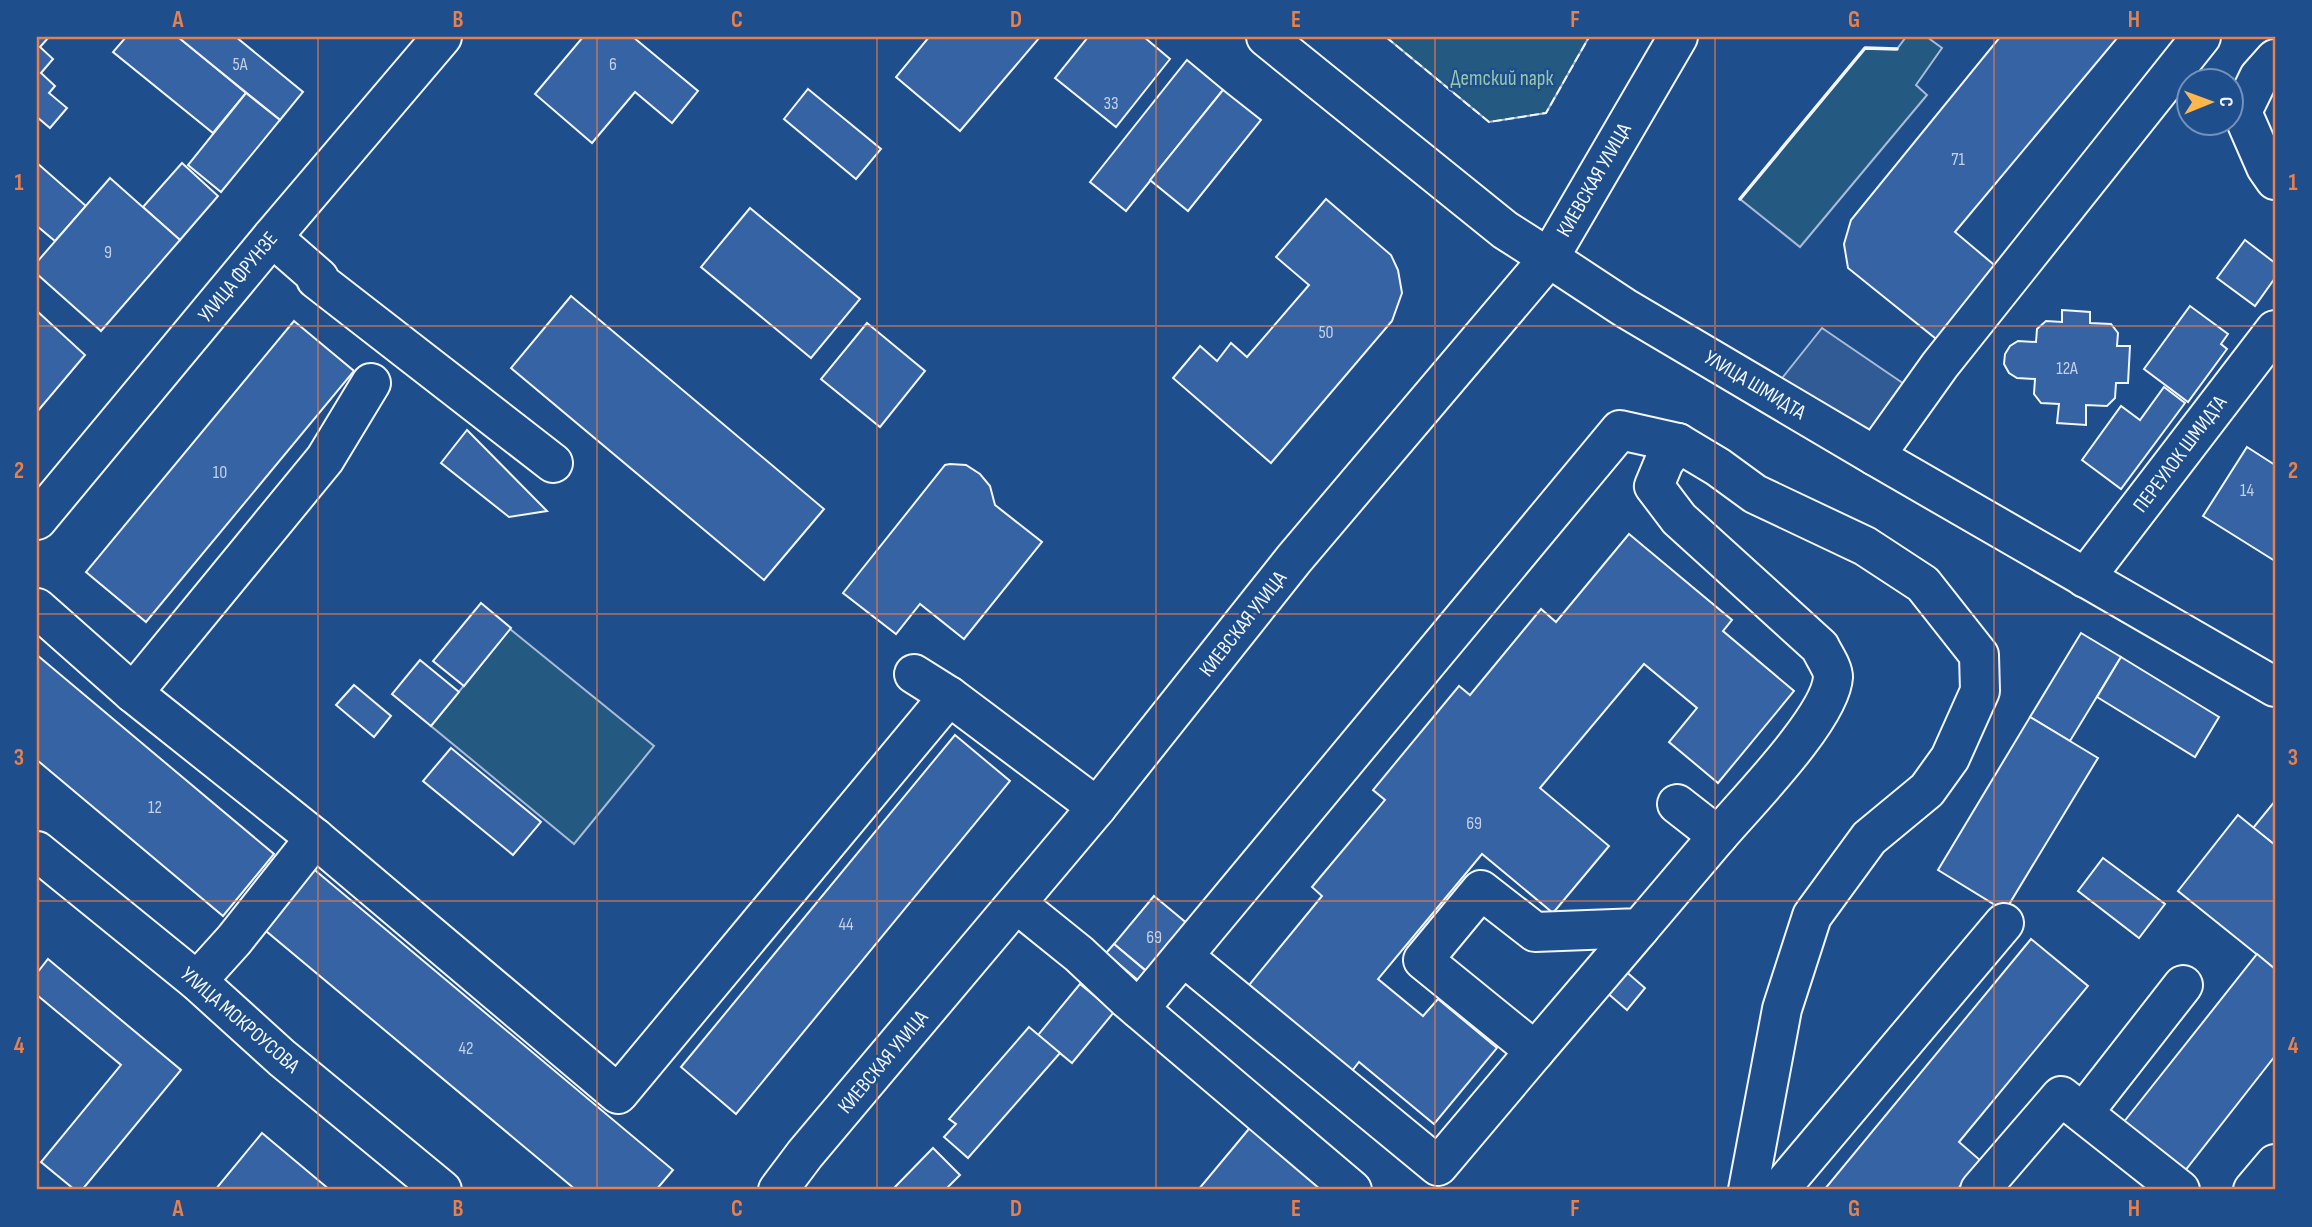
<svg xmlns="http://www.w3.org/2000/svg" width="2312" height="1227" font-family="'Sofia Sans Condensed',sans-serif">
<rect width="100%" height="100%" fill="#1f4e8c"/>
<!-- green -->
<g fill="#245a82" stroke="#a8bbd7" stroke-width="2">
<path d="M1386 37H1589L1546 113 1489 122Z"/>
<path d="M1906 37H1927L1942 48 1916 85 1927 95 1800 247 1740 199 1865 48 1897 49Z"/>
<path d="M510 629 654 746 574 844 431 726Z"/>
</g>
<!-- parking -->
<path fill="#305b95" stroke="#a8bbd7" stroke-width="2" d="M1822 328 1907 386 1874 435 1779 382Z"/>
<!-- building -->
<g fill="#3563a3" stroke="#f2f6ff" stroke-width="2">
<path d="M37 37H49L40 47 53 59 41 73 55 86 49 93 67 108 50 128 37 117Z"/>
<path d="M126 37H178L246 93 213 133 113 52Z"/>
<path d="M178 37H236L303 92 280 120Z"/>
<path d="M583 37H633L698 91 672 123 635 92 592 143 535 94Z"/>
<path d="M929 37H1040L960 131 896 77Z"/>
<path d="M1088 37H1144L1170 59 1116 127 1055 78Z"/>
<path d="M2000 37H2118L1955 232 1999 269 1940 342 1848 268 1844 244 1851 220Z"/>
<path d="M1187 60 1223 90 1126 211 1090 182Z"/>
<path d="M808 89 881 149 856 179 784 119Z"/>
<path d="M1223 90 1261 120 1188 211 1150 180Z"/>
<path d="M246 93 280 120 221 192 188 165Z"/>
<path d="M37 163 86 206 55 241 37 226Z"/>
<path d="M182 163 218 196 180 240 143 207Z"/>
<path d="M110 178 180 240 101 331 37 274V262Z"/>
<path d="M1326 199 1391 255 1398 270 1402 293 1392 321 1271 463 1173 378 1200 346 1217 361 1231 343 1247 357 1309 285 1276 257Z"/>
<path d="M750 208 860 299 811 358 701 267Z"/>
<path d="M2245 240 2275 263V278L2255 306 2217 278Z"/>
<path d="M571 296 824 509 764 580 511 368Z"/>
<path d="M2190 306 2228 334 2221 344 2227 349 2188 402 2144 369Z"/>
<path d="M2062 310 2090 312V323L2111 324 2118 333 2117 346H2130L2128 383H2116L2115 398 2107 406 2086 405V425L2057 423 2059 404 2041 403 2034 394 2035 379 2017 378 2009 373 2004 364 2005 354 2010 346 2018 341 2036 342 2037 329 2046 321 2062 322Z"/>
<path d="M37 311 85 355 37 412Z"/>
<path d="M294 321 354 371 146 622 86 572Z"/>
<path d="M867 323 925 371 880 427 821 379Z"/>
<path d="M2164 387 2185 403 2121 489 2082 460 2121 406 2140 420Z"/>
<path d="M467 430 547 511 509 517 441 463Z"/>
<path d="M2247 447 2275 465V561L2203 516Z"/>
<path d="M950 464 966 465 980 474 990 486 995 505 1042 542 964 639 920 604 896 634 843 593 945 465Z"/>
<path d="M1629 534 1732 620 1723 631 1794 691 1718 783 1669 742 1697 708 1644 664 1540 788 1609 846 1553 913 1482 854 1378 979 1423 1016 1438 999 1497 1048 1434 1124 1359 1062 1352 1071 1249 985 1322 896 1312 887 1385 800 1373 790 1459 686 1470 695 1541 609 1556 622Z"/>
<path d="M481 603 511 628 464 686 433 661Z"/>
<path d="M2081 633 2121 657 2070 741 2030 717Z"/>
<path d="M37 655 274 854 223 916 37 760Z"/>
<path d="M2121 657 2219 717 2195 757 2097 697Z"/>
<path d="M420 660 459 692 431 726 392 694Z"/>
<path d="M354 685 391 716 374 737 336 705Z"/>
<path d="M2030 717 2098 758 2005 911 1938 870Z"/>
<path d="M955 735 1010 781 736 1114 681 1067Z"/>
<path d="M451 748 541 822 513 855 423 781Z"/>
<path d="M2275 801V845L2253 828Z"/>
<path d="M2238 815 2275 845V969L2178 891Z"/>
<path d="M2103 858 2165 904 2139 938 2078 891Z"/>
<path d="M310 866 673 1170 656 1190H576L260 926Z"/>
<path d="M1154 896 1195 930 1155 978 1114 944Z"/>
<path d="M2031 939 2088 986 1959 1142 1981 1161 1957 1190H1824Z"/>
<path d="M1114 944 1147 972 1139 981 1106 953Z"/>
<path d="M2257 954 2275 969V1056L2184 1172 2123 1123Z"/>
<path d="M48 959 181 1070 82 1190H75L41 1162 121 1065 37 995V973Z"/>
<path d="M1623 969 1645 988 1627 1010 1605 991Z"/>
<path d="M1080 984 1114 1012 1072 1063 1038 1035Z"/>
<path d="M1029 1027 1060 1053 968 1158 944 1137 956 1124 949 1119Z"/>
<path d="M1253 1124 1332 1190H1198Z"/>
<path d="M262 1133 330 1190H215Z"/>
<path d="M933 1148 960 1175 945 1190H892Z"/>
</g>
<g fill="none" stroke-linecap="round" stroke-linejoin="round">
<!-- minor casing -->
<g stroke="#f2f6ff" stroke-width="42">
<g id="minor">
<path d="M2275 59 2259 77 2242 112 2266 167 2275 180"/>
<path d="M272 237 319 278 316 279 553 463"/>
<path d="M1549 258 1625 308 1875 456 2275 687"/>
<path d="M1875 456 1940 365 2201 37"/>
<path d="M37 520 272 237 442 37"/>
<path d="M2085 578 2275 330"/>
<path d="M37 608 133 693 315 838 618 1094 949 696"/>
<path d="M914 674 949 696 1097 807"/>
<path d="M133 693 325 459 371 383"/>
<path d="M1677 804 1718 836C1746 803 1831 717 1833 677 1833 668 1824 656 1820 647L1679 519 1654 486 1664 462 1678 443"/>
<path d="M37 851 197 981 282 1058 442 1190"/>
<path d="M1017 904 1079 954 1126 998 1352 1190"/>
<path d="M1183 956 1438 1166 1535 1051 1423 960 1481 890 1535 932 1640 928 1718 836"/>
<path d="M197 981 234 940 315 838"/>
<path d="M1139 1009 1620 430 1678 443 1718 467 1755 494 1865 546 1923 584 1979 655 1980 691 1950 758 1927 790 1869 838 1812 916 1782 1009 1748 1190"/>
<path d="M1535 1051 1640 928"/>
<path d="M2083 1113 2183 985"/>
<path d="M1779 1190 2004 923"/>
<path d="M1980 1190 2061 1096 2180 1190"/>
<path d="M2253 1190 2275 1164"/>
</g>
</g>
<!-- major casing -->
<g stroke="#f2f6ff" stroke-width="42">
<g id="major">
<path d="M1266 37 1505 230 1549 258"/>
<path d="M778 1190 805 1154 1097 807 1294 559 1549 258 1678 37"/>
</g>
</g>
<!-- minor -->
<use href="#minor" stroke="#1f4e8c" stroke-width="38"/>
<!-- major -->
<use href="#major" stroke="#1f4e8c" stroke-width="38"/>
<!-- fence -->
<path stroke="#f2f6ff" stroke-width="2" stroke-dasharray="9 3.5" stroke-linecap="butt" d="M1386 37 1489 122 1546 113 1589 37"/>
<!-- wall -->
<path stroke="#f2f6ff" stroke-width="3.5" d="M1740 199 1865 48 1897 49"/>
</g>
<!-- grid -->
<path fill="none" stroke="#ea8049" stroke-width="2" stroke-opacity="0.55" d="M318 37V1190M597 37V1190M877 37V1190M1156 37V1190M1435 37V1190M1715 37V1190M1994 37V1190M37 326H2275M37 614H2275M37 901H2275"/>
<g text-anchor="middle" dominant-baseline="central" stroke-width="5" stroke-linejoin="round" paint-order="stroke">
<!-- number labels -->
<g font-size="18" fill="#c3d1e8">
<text x="240" y="64">5А</text>
<text x="613" y="64">6</text>
<text x="1111" y="103">33</text>
<text x="1958" y="159">71</text>
<text x="108" y="252">9</text>
<text x="1326" y="332">50</text>
<text x="2067" y="368">12А</text>
<text x="220" y="472">10</text>
<text x="2247" y="490">14</text>
<text x="155" y="807">12</text>
<text x="1474" y="823">69</text>
<text x="846" y="924">44</text>
<text x="1154" y="937">69</text>
<text x="466" y="1048">42</text>
</g>
<!-- park labels -->
<g font-size="21" fill="#97c8a6" stroke="#1f4e8c">
<text x="1502" y="78">Детский парк</text>
</g>
<!-- street labels -->
<g font-size="21" fill="#f2f6ff" stroke="#1f4e8c">
<text transform="translate(1594 180) rotate(-60)">КИЕВСКАЯ УЛИЦА</text>
<text transform="translate(238 277) rotate(-50)">УЛИЦА ФРУНЗЕ</text>
<text transform="translate(1755 385) rotate(31)">УЛИЦА ШМИДТА</text>
<text transform="translate(2180 454) rotate(-53)">ПЕРЕУЛОК ШМИДТА</text>
<text transform="translate(1243 624) rotate(-52)">КИЕВСКАЯ УЛИЦА</text>
<text transform="translate(240 1020) rotate(41)">УЛИЦА МОКРОУСОВА</text>
<text transform="translate(883 1062) rotate(-50)">КИЕВСКАЯ УЛИЦА</text>
</g>
</g>
<!-- border -->
<rect width="2312" height="1227" fill="none" stroke="#1f4e8c" stroke-width="77"/>
<!-- north arrow -->
<g transform="translate(2210 102) rotate(89)"><circle r="33" fill="#1f4e8c" stroke="#7391ba" stroke-width="2"/>
<path d="M0-5L12 26L0 18L-12 26Z" fill="#ffb74d"/>
<text y="-10" font-size="19" font-weight="bold" text-anchor="middle" fill="#f2f6ff">С</text>
</g>
<rect x="38" y="38" width="2236" height="1150" fill="none" stroke="#ea8049" stroke-width="2.5"/>
<g font-size="23" text-anchor="middle" font-weight="bold" fill="#ea8049">
<text x="178" y="27">A</text>
<text x="458" y="27">B</text>
<text x="737" y="27">C</text>
<text x="1016" y="27">D</text>
<text x="1296" y="27">E</text>
<text x="1575" y="27">F</text>
<text x="1854" y="27">G</text>
<text x="2134" y="27">H</text>
<text x="19" y="190">1</text>
<text x="2293" y="190">1</text>
<text x="19" y="478">2</text>
<text x="2293" y="478">2</text>
<text x="19" y="765">3</text>
<text x="2293" y="765">3</text>
<text x="19" y="1053">4</text>
<text x="2293" y="1053">4</text>
<text x="178" y="1216">A</text>
<text x="458" y="1216">B</text>
<text x="737" y="1216">C</text>
<text x="1016" y="1216">D</text>
<text x="1296" y="1216">E</text>
<text x="1575" y="1216">F</text>
<text x="1854" y="1216">G</text>
<text x="2134" y="1216">H</text>
</g>
</svg>
